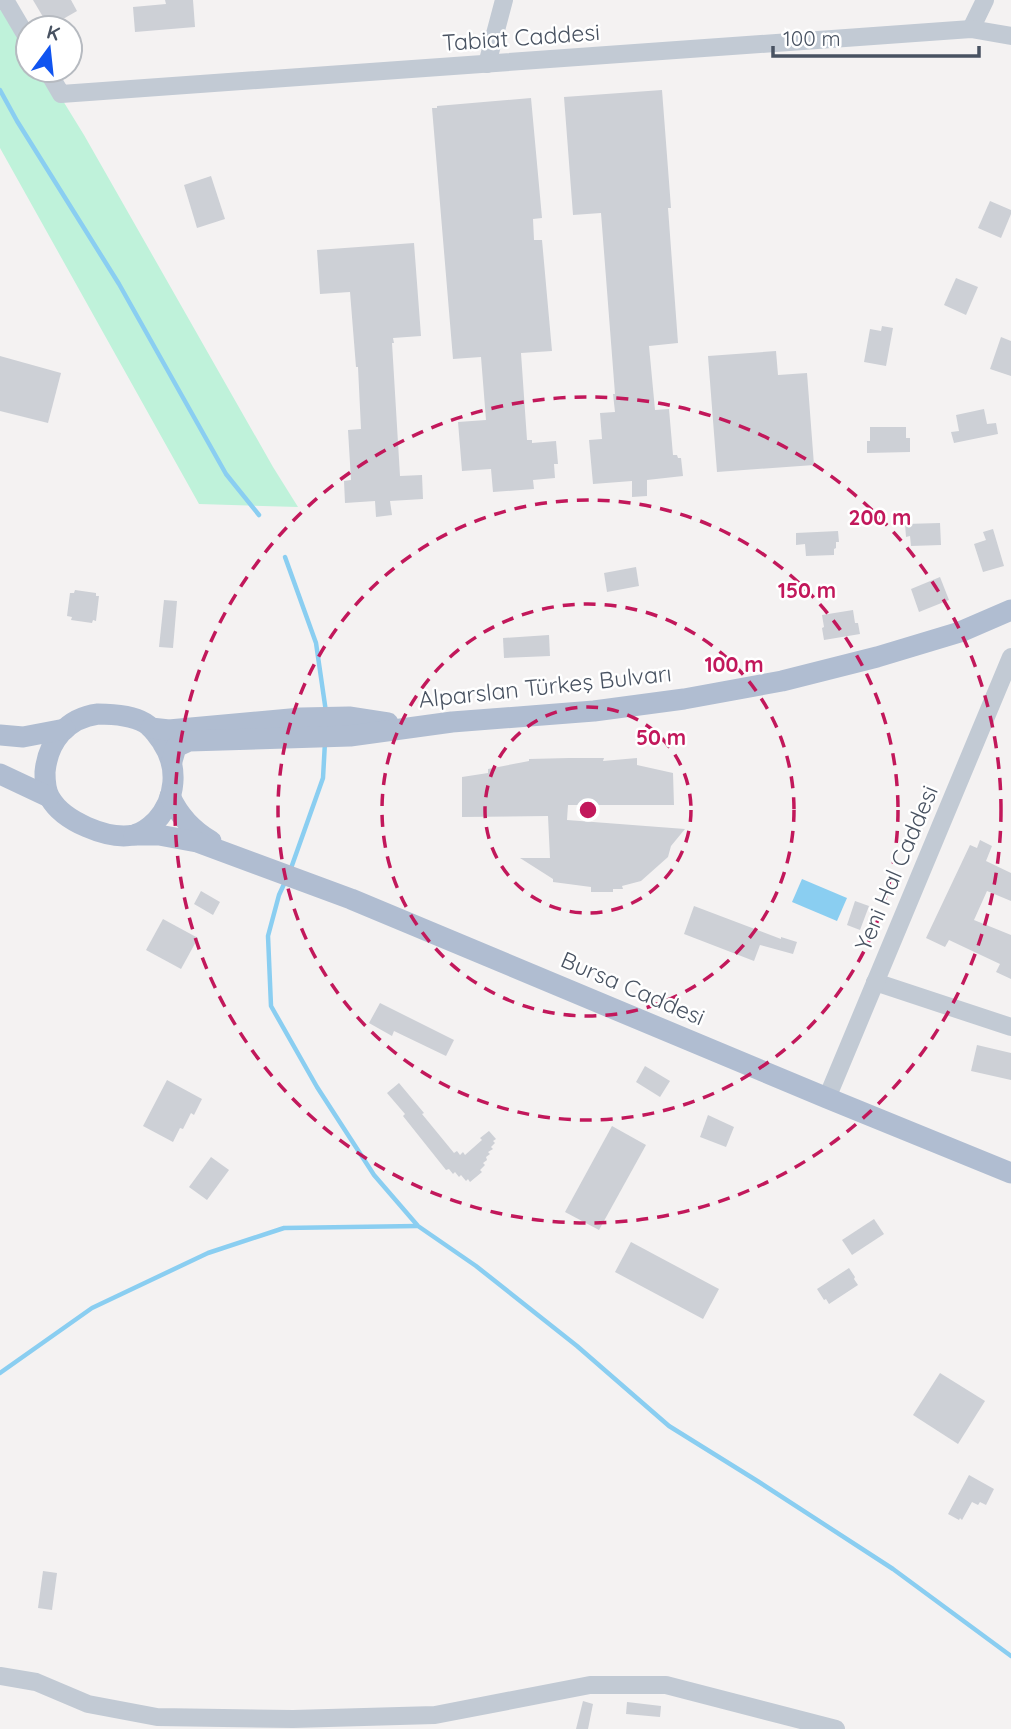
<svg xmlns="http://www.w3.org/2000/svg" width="1011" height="1729" font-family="Quicksand,sans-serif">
<rect width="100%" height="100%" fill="#f4f2f2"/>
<!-- green -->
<path fill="#bff2da" d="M0 0 28 43V70H44L84 135 273 467 298 507 199 504 0 148Z"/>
<!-- water -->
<path fill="#8acef1" d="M802 879 847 898 837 921 792 902Z"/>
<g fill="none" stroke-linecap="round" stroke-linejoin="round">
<!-- stream -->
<g stroke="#8acef1" stroke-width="4.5">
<path d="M0 90 17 121 119 284 226 474 259 515"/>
<path d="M285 557 316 643 326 712"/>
<path d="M290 871 323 778 325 742"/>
<path d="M285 882 279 895 268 936 271 1006 317 1087 374 1175 418 1226 476 1266 577 1346 669 1426 759 1482 893 1569 1011 1656"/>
<path d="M0 1373 92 1308 208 1253 284 1228 417 1226"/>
</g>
</g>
<!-- building -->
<g fill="#cdd0d6">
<path d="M33 0H71L77 11 49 27Z"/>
<path d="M165 0H193L195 27 135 32 133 7 166 4Z"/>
<path d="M662 90 671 208H668L678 343 649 346 655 410 669 409 673 455H677L678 458H681L683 476 647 480V496L632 497V481L593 484 589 440 602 439 600 413 615 412 613 394H615L601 213 573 215 564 97Z"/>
<path d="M531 98 542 218 533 219 534 240H542L552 351 521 353 527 440H532V443L556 441 558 464H554L555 478 533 480 534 489 493 492 491 469 462 471 458 422 486 420 481 357 453 359 432 108H437V106Z"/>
<path d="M211 176 225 219 197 228 184 185Z"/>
<path d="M990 201 1011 210V214L1001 238 978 228Z"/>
<path d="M414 243 421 336 393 338 394 343H392L400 476 422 475 423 499 390 501 392 515 376 517 375 501 345 503 344 481 351 480 348 430 361 429 358 367H356L350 292 320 294 317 250Z"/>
<path d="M956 278 978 287 966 315 944 305Z"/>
<path d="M882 326 893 328 886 366 864 362 870 329 881 331Z"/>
<path d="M1001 337 1011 341V376L990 369Z"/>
<path d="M776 351 778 375 807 373 814 465 717 472 708 356Z"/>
<path d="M0 356 61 373 48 423 0 411Z"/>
<path d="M984 409 987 424 996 423 998 434 954 443 951 432 959 431 956 415Z"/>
<path d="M870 427H906V438H910V452L867 453V441H870Z"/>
<path d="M940 523 941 545 911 546 910 536 906 537 905 524Z"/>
<path d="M993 529 1004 566 983 572 974 544 986 540 983 532Z"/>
<path d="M838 531 839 542H836V548L834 549V555L806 556 805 544 796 545V533Z"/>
<path d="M636 567 639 586 607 592 604 573Z"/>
<path d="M940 577 949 600 919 612 911 589Z"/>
<path d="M75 590 96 593V596H99L96 621 93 620 92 623 71 620 72 617 67 616 70 593H74Z"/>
<path d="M164 600 177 601 173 648 159 647Z"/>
<path d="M853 610 855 623H858L860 634 824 640 822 628 824 627 822 615Z"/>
<path d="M549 635 550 656 504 658 503 638Z"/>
<path d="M569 758H604L603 761 637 758V765L673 773 674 805H568L567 820 685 829 671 846 668 857 641 881 622 886 623 889H613V892H591V887L553 882V879L520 858H550L548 816 462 817V777L488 773V769L529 761V759Z"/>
<path d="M980 840 992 846 986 861 1011 873V901L987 891 974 920 1011 935V979L996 972 1000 964 949 940 945 947 926 938 970 845 977 848Z"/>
<path d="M201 891 220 902 213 915 194 904Z"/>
<path d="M855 901 869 906 860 930 847 925Z"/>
<path d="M694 906 781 939V937L797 942 793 954 760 945 754 961 684 934Z"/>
<path d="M163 919 198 938 181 969 146 950Z"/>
<path d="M380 1003 454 1040 446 1056 394 1031 392 1036 369 1023Z"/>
<path d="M977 1045 1011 1053V1080L971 1071Z"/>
<path d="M645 1066 670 1081 660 1097 636 1082Z"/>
<path d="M167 1080 202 1099 194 1115 191 1113 183 1129 180 1128 173 1142 143 1126Z"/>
<path d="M399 1083 424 1113 422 1114 454 1153 457 1151 460 1155 463 1152 465 1155 482 1140 480 1138 489 1131 496 1139 493 1141 495 1143 491 1147 493 1149 488 1152 490 1154 486 1157 487 1160 483 1163 485 1165 480 1170 482 1172 470 1182 468 1179 466 1181 461 1175 459 1177 455 1172 453 1174 449 1169 446 1170 403 1116 405 1114 387 1093Z"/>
<path d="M708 1115 734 1127 726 1147 700 1137Z"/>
<path d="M612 1126 646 1145 599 1230 565 1212Z"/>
<path d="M211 1157 229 1170 207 1200 189 1187Z"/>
<path d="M874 1219 884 1234 852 1255 842 1240Z"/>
<path d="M631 1242 719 1289 703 1319 615 1272Z"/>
<path d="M849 1268 855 1277 854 1279 858 1285 829 1304 826 1299 824 1300 817 1289Z"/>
<path d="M940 1373 985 1401 958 1444 913 1415Z"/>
<path d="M969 1475 994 1489 986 1505 980 1502 978 1505 972 1502 962 1520 960 1518 959 1520 948 1514Z"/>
<path d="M43 1571 57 1573 52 1610 38 1608Z"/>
<path d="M583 1701 593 1704 588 1729H576Z"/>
<path d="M627 1702 661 1706 660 1717 626 1714Z"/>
</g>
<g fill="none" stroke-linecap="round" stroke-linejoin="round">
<!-- minor -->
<g stroke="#c2cad4" stroke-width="18">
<path d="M5 0 28 39"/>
<path d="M971 29 985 0"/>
<path d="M487 64 504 0"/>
<path d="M47 70 61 94 971 29 1011 36"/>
<path d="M875 982 1011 1027"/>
<path d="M827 1098 1011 657"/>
<path d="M0 1676 36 1682 88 1704 157 1717 293 1719 435 1715 590 1685H666L836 1729"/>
</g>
<!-- major -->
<g stroke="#b0bdd1" stroke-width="21">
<path d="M98 714C113 714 131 715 145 723 152 727 157 735 162 742 179 767 176 799 156 821 150 827 142 833 134 835 107 840 63 821 50 798 45 790 45 780 45 772 48 741 67 718 98 714Z"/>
<path d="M151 728 169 730 301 718 349 717 388 723"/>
<path d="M0 735 23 737 65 729"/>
<path d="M172 761 176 747 189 741 350 736 452 722 594 711 684 699 782 681 877 657 960 632 1011 610"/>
<path d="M0 774 49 797"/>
<path d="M170 796C179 816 192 830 211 841"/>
<path d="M134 835H159L197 842 351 899 827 1098 1011 1173"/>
</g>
</g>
<!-- distance rings -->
<g fill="none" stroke="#c2185b" stroke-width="3.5" stroke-dasharray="12 9">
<circle cx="588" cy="810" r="103"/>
<circle cx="588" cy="810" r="206"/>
<circle cx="588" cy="810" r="310"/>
<circle cx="588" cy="810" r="413"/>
</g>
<g text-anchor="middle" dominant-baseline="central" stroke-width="5" stroke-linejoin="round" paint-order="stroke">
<!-- street labels -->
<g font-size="23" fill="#485261" stroke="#fff">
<text transform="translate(521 37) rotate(-4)">Tabiat Caddesi</text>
<text transform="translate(545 686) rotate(-6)">Alparslan Türkeş Bulvarı</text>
<text transform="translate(896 868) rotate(-67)">Yeni Hal Caddesi</text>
<text transform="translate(633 988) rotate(23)">Bursa Caddesi</text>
</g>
</g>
<circle cx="588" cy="810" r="10" fill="#c2185b" stroke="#fff" stroke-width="3.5"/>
<g font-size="21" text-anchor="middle" font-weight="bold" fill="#c2185b" stroke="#fff" stroke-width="5" stroke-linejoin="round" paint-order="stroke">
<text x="880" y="525">200 m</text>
<text x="807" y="598">150 m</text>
<text x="734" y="672">100 m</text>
<text x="661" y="745">50 m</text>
</g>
<!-- north arrow -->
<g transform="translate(49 49) rotate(15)"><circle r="33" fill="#ffffff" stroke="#b6bac0" stroke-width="2"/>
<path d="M0-5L12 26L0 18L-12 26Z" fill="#1054f0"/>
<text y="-10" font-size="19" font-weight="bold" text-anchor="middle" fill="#485261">K</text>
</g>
<!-- scale -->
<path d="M773 46v10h206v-10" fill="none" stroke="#485261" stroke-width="3.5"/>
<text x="783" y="46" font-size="21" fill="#485261" stroke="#ffffff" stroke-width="5" paint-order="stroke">100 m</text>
</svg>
